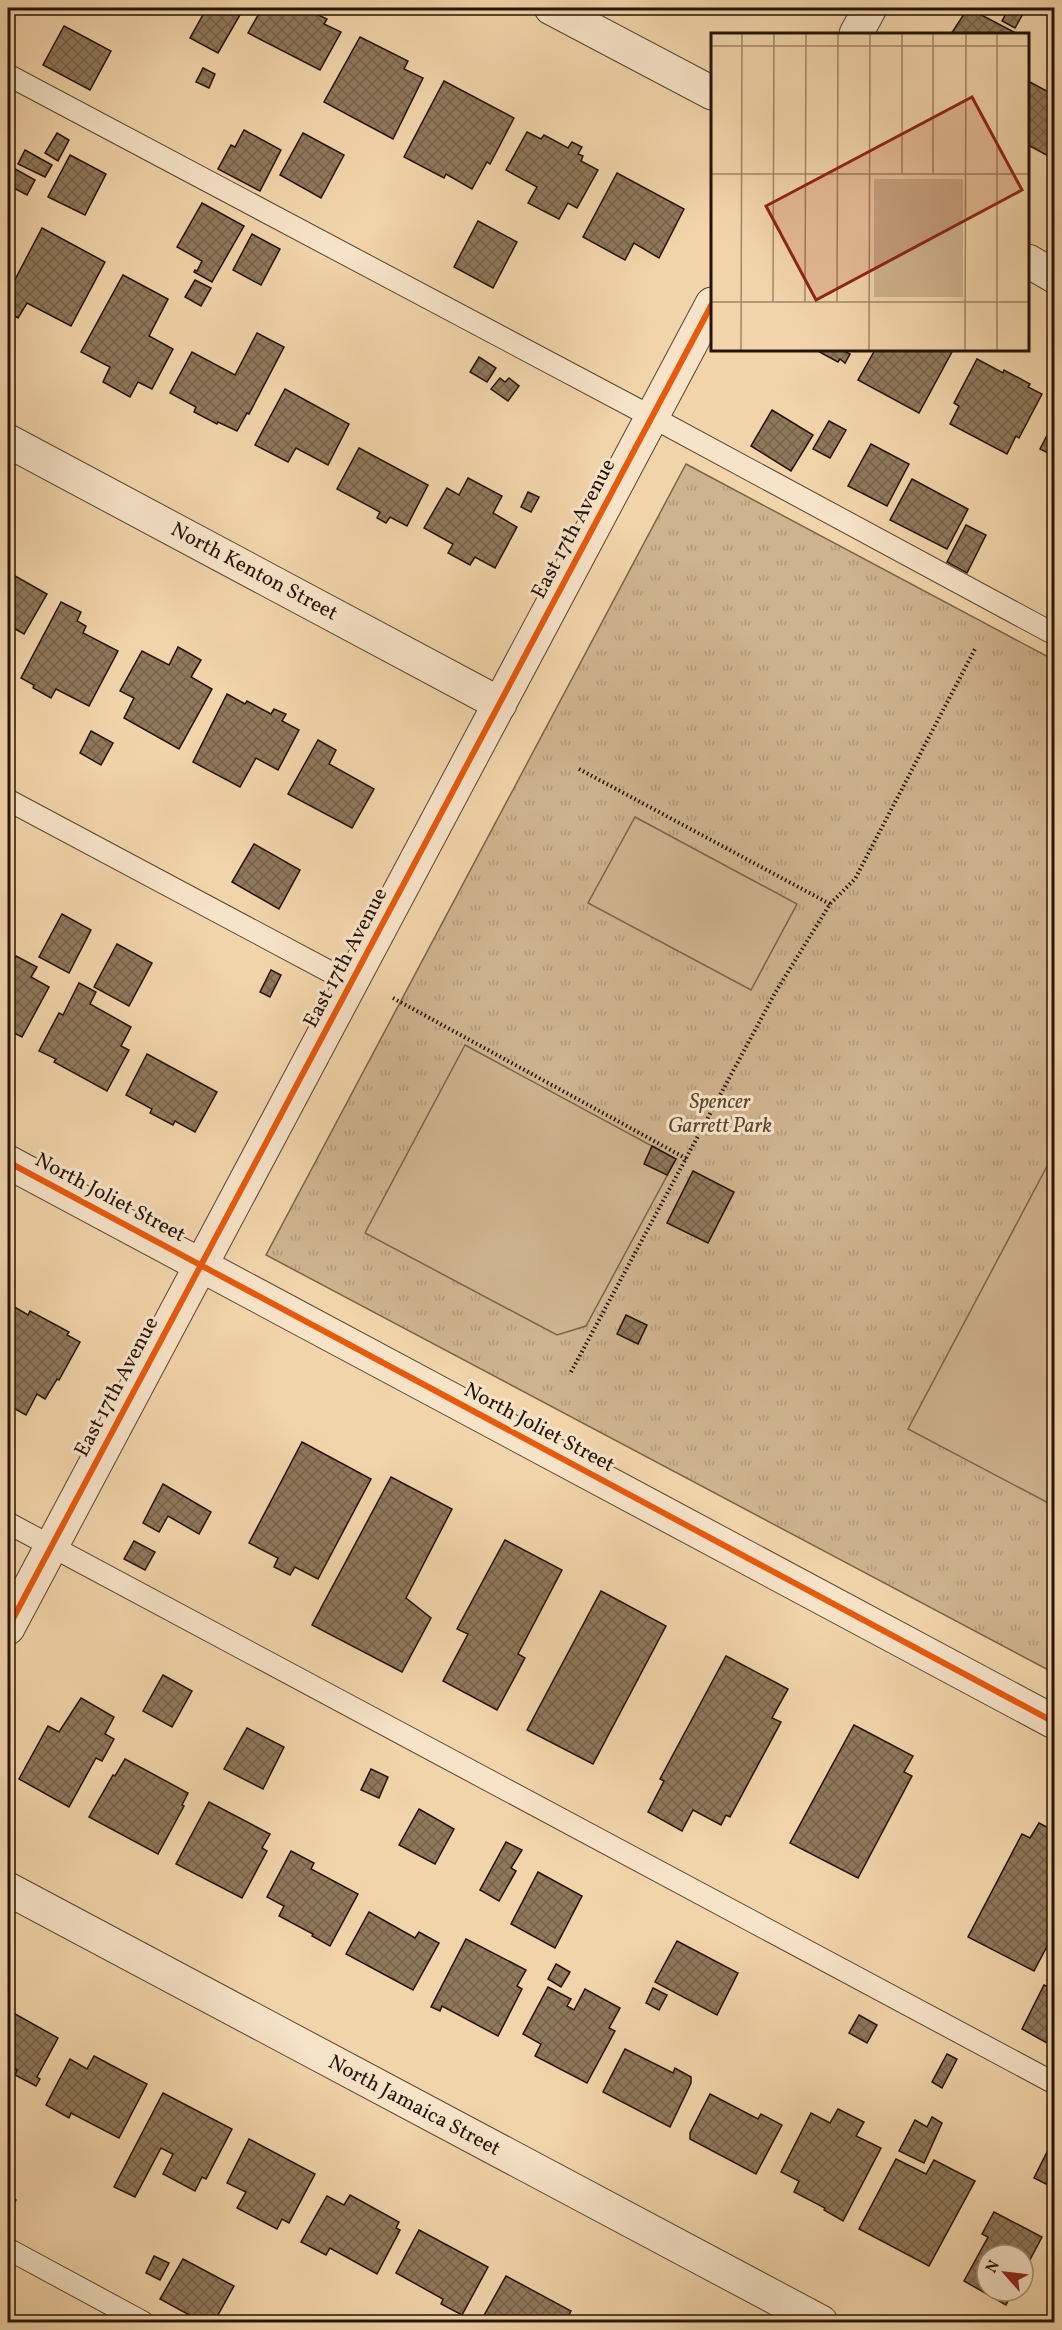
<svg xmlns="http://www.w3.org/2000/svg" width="1062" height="2330" font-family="Vollkorn,serif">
<defs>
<pattern id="grass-tufts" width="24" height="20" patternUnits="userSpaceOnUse" patternTransform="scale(1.5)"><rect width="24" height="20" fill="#cfb38e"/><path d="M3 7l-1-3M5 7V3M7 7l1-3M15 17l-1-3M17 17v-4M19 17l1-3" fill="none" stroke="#b29979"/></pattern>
<pattern id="building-cross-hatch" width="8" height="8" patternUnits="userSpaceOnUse" patternTransform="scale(1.5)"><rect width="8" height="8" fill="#90785b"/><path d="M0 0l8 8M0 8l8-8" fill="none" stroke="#756149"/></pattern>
</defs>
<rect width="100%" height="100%" fill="#f2d4aa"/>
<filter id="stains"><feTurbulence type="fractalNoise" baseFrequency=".00333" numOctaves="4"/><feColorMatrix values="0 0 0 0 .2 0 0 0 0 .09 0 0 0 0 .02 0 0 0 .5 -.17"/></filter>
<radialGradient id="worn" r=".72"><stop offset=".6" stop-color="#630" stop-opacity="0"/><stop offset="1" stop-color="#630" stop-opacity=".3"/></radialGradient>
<!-- grass -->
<path fill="url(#grass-tufts)" stroke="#7a644a" stroke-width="1.5" d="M686 464 1054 660V1673L266 1255Z"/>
<!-- garden -->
<g fill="#cfb38e" stroke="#7a644a" stroke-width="1.5">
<path d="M635 817 797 904 751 990 588 903Z"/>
<path d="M465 1045 676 1159 586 1326 557 1335 365 1233Z"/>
<path d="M1054 1153V1506L908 1429Z"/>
</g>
<!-- building -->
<g fill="url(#building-cross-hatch)" stroke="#251405" stroke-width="1.5">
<path d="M198 8H244L218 53 190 38 205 11Z"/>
<path d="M262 8H304L327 19 324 24 341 32 320 70 248 33Z"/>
<path d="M968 8 1014 32 1013 34H951Z"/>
<path d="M1009 8 1025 10 1015 28 1002 21Z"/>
<path d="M64 26 111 51 90 90 43 65Z"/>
<path d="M360 37 408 61 404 69 423 78 393 139 324 102Z"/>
<path d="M203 68 215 74 209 88 196 82Z"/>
<path d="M444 81 514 118 490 164 487 162 472 189 446 174 444 178 404 157Z"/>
<path d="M1028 81 1054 95V159L1028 145Z"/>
<path d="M244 130 281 150 260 191 218 169 231 145 235 147Z"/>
<path d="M527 132 541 139 544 135 568 148 572 142 582 147 578 154 583 156 581 161 598 170 577 208 568 203 559 219 528 203 537 187 506 170Z"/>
<path d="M57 133 69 140 58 161 45 153Z"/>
<path d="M303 133 344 155 321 198 280 175Z"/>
<path d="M25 150 52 165 45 177 18 164Z"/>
<path d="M70 155 106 174 85 215 48 197Z"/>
<path d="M8 165 35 180 27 195 8 185Z"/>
<path d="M617 173 684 209 659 258 634 243 625 260 583 237Z"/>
<path d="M202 203 244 226 212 282 194 272 195 270 197 271 202 261 177 247Z"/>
<path d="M478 221 517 242 493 288 454 267Z"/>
<path d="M42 228 105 262 71 326 27 303 18 318 8 312V293Z"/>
<path d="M252 234 280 249 261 285 233 270Z"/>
<path d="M123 275 168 299 149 336 173 349 152 389 138 382 130 397 103 382 110 367 81 352Z"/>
<path d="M195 280 211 288 201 306 185 297Z"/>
<path d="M257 333 284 347 249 414 247 413 237 431 218 422 217 424 194 412 196 407 170 393 192 352 235 375Z"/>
<path d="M816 350H845L844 351 850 354 845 363 840 359 838 362Z"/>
<path d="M875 350H953L919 413 858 380Z"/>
<path d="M479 357 496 368 487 382 470 372Z"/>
<path d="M977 359 1003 373 1004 370 1030 384 1028 387 1042 394 1019 438 1016 436 1007 454 950 424 959 406 954 403Z"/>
<path d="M500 378 505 382 509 378 519 386 508 401 491 389Z"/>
<path d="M285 389 349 424 328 465 296 448 288 462 255 445Z"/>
<path d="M772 410 813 435 791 471 751 446Z"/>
<path d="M829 421 846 430 830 458 813 449Z"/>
<path d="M1054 422V456L1040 449Z"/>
<path d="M871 444 909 464 887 506 848 486Z"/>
<path d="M359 448 428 485 407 526 390 517 386 523 377 518 380 512 337 489Z"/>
<path d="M468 478 502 496 493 513 517 527 495 568 475 557 470 565 448 553 453 544 424 528 447 488 459 495Z"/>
<path d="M912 479 968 509 947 549 890 520Z"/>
<path d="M528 492 539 497 531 512 521 507Z"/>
<path d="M966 525 986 535 967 573 947 562Z"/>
<path d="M8 572 47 594 24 634 8 625Z"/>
<path d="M61 602 81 612 77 621 86 626 83 633 118 651 89 706 56 689 51 698 33 688 34 685 21 678Z"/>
<path d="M178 647 201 660 191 677 212 689 179 749 124 718 134 698 120 691 142 651 169 665Z"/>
<path d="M227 694 245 704 247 701 271 714 274 709 286 714 282 721 299 730 278 770 256 758 240 787 193 762Z"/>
<path d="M91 731 113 743 101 765 80 753Z"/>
<path d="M318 740 336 750 329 764 374 789 352 828 288 794Z"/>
<path d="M254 844 300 870 279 909 232 882Z"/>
<path d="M62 914 91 930 69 973 39 957Z"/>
<path d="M117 944 152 963 129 1006 94 987Z"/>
<path d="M16 956 37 967 31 977 49 987 22 1037 8 1030V965L10 966Z"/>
<path d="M271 970 281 975 270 997 260 992Z"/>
<path d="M79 983 96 992 90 1004 131 1027 121 1046 129 1050 107 1091 54 1062 56 1059 39 1051 59 1013 63 1015Z"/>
<path d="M147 1054 217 1092 195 1132 175 1121 173 1125 150 1113 152 1109 126 1095Z"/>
<path d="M652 1146 676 1159 667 1175 644 1164Z"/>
<path d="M693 1171 734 1192 708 1243 667 1223Z"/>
<path d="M11 1305 28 1315 30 1311 69 1332 67 1335 80 1342 59 1380 57 1379 45 1399 37 1394 26 1415 8 1405V1311Z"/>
<path d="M626 1315 647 1325 638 1344 617 1334Z"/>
<path d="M302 1442 371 1479 318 1579 295 1567 290 1575 274 1567 278 1558 249 1543Z"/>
<path d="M391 1477 452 1509 406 1598 431 1618 402 1672 312 1625Z"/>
<path d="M163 1484 211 1512 199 1534 168 1516 159 1532 143 1523Z"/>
<path d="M505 1540 562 1570 518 1654 525 1658 497 1710 443 1681 468 1634 457 1629Z"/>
<path d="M134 1541 155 1552 145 1570 124 1559Z"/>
<path d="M601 1591 666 1626 593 1764 527 1730Z"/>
<path d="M726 1656 788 1689 772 1718 781 1722 730 1817 726 1815 721 1825 693 1810 682 1831 648 1812 664 1781 660 1779Z"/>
<path d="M163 1675 192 1691 172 1727 143 1711Z"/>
<path d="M81 1698 114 1717 105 1734 114 1739 102 1761 96 1758 69 1807 19 1779 48 1726 59 1732Z"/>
<path d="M854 1725 913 1756 904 1772 912 1776 858 1878 790 1843Z"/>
<path d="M247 1728 284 1747 263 1789 224 1769Z"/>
<path d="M125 1759 188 1793 182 1805 184 1806 158 1854 89 1817 113 1775 115 1776Z"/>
<path d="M371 1769 388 1777 379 1798 361 1790Z"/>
<path d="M209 1802 270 1834 262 1848 267 1851 242 1898 176 1864Z"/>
<path d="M419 1809 454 1829 435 1864 399 1845Z"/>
<path d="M1039 1823 1054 1831V1933L1034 1971 968 1937 1022 1834 1030 1838Z"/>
<path d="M506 1842 522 1850 511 1868 516 1871 499 1901 480 1890Z"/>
<path d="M291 1851 314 1863 311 1869 358 1894 330 1946 312 1936 313 1934 279 1916 284 1906 267 1897Z"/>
<path d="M538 1872 582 1896 555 1948 511 1924Z"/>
<path d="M369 1912 415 1938 419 1932 439 1943 413 1990 346 1954Z"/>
<path d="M466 1939 526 1970 517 1986 522 1989 498 2036 442 2006 440 2011 431 2007Z"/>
<path d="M677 1941 738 1973 717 2015 655 1982Z"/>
<path d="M556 1964 570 1972 561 1987 548 1979Z"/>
<path d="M1054 1966V1984L1047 1980Z"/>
<path d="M1044 1985 1054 1990V2047L1022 2029Z"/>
<path d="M548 1987 571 1999 567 2006 574 2010 585 1989 620 2008 609 2028 615 2031 587 2083 535 2056 541 2044 523 2034Z"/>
<path d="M653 1988 667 1995 659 2010 646 2003Z"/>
<path d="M8 2010 58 2038 37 2077 40 2079 36 2086 15 2075 17 2070 8 2065Z"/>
<path d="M859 2015 877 2025 867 2043 849 2033Z"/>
<path d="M625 2049 673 2073 675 2068 691 2077V2083L670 2127 603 2092Z"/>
<path d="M947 2054 957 2059 942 2088 932 2082Z"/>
<path d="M94 2056 147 2084 119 2138 71 2113 69 2118 46 2105 70 2059 87 2069Z"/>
<path d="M163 2093 232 2129 206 2179 202 2177 195 2191 163 2174 173 2154 161 2148 135 2197 114 2187Z"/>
<path d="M710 2094 758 2119 761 2114 782 2125 756 2174 690 2139V2133Z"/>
<path d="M838 2109 864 2122 856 2136 881 2148 843 2221 824 2210 825 2208 794 2192 799 2181 781 2172 811 2113 830 2123Z"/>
<path d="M932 2117 942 2123 924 2163 899 2151 915 2120 927 2127Z"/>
<path d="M1054 2138V2188L1034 2178Z"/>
<path d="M249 2139 315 2174 289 2223 282 2219 277 2229 237 2208 246 2192 227 2183Z"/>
<path d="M896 2159 926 2174 934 2160 975 2181 929 2266 859 2229Z"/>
<path d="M8 2195 16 2200 8 2215Z"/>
<path d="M350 2195 399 2222 396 2228 400 2230 377 2274 330 2248 326 2255 301 2242 327 2196 344 2205Z"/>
<path d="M994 2212 1042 2237 1023 2273V2255H987V2291H1013L1006 2305 964 2281 988 2237 982 2234Z"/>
<path d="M419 2230 488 2267 462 2315 441 2304 443 2299 396 2273Z"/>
<path d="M154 2256 169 2263 160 2280 146 2273Z"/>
<path d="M183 2259 234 2286 214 2322H202L160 2299Z"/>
<path d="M506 2276 571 2311 565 2322H489L482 2319Z"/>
</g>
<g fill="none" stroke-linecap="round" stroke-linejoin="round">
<!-- service casing -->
<g stroke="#58442e" stroke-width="23">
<g id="service">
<path d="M8 75 652 417 1054 634"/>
<path d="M8 800 351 983"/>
<path d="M8 1523 1054 2083"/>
<path d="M8 2249 143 2322"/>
</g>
</g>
<!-- minor casing -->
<g stroke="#58442e" stroke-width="35">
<g id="minor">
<path d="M551 8 712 93"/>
<path d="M1028 261 1054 276"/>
<path d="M8 441 500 704"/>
<path d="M8 1162 1054 1722"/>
<path d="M8 1889 821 2322"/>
</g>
</g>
<!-- tertiary casing -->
<g stroke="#58442e" stroke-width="35">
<g id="tertiary">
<path d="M856 34 870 8"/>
<path d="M8 1628 712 304"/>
</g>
</g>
<!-- path -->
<g stroke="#251405" stroke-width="4" stroke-dasharray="1.5 3" stroke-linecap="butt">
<path d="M579 769 830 904"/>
<path d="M393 998 687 1159"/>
<path d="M571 1372 775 993 830 904 855 879 976 647"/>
</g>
<!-- service -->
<use href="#service" stroke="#f7e3c8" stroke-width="21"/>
<!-- minor -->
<use href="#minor" stroke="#f7e3c8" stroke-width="33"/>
<!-- tertiary -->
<use href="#tertiary" stroke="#f7e3c8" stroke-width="33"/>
<!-- cycleway casing -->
<g stroke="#f7e3c8" stroke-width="10">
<g id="cycleway">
<path d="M8 1162 1054 1722"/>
<path d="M8 1628 712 304"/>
</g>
</g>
<!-- cycleway -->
<use href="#cycleway" stroke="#e8590c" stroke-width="6"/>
</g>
<g text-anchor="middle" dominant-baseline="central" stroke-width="6" stroke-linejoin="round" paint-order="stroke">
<!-- street labels -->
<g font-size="21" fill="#251405" stroke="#f7e3c8">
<text transform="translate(574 529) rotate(-62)">East 17th Avenue</text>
<text transform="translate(254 572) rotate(28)">North Kenton Street</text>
<text transform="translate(346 958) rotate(-62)">East 17th Avenue</text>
<text transform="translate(110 1198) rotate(28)">North Joliet Street</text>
<text transform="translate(117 1387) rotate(-62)">East 17th Avenue</text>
<text transform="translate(539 1428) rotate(28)">North Joliet Street</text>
<text transform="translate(414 2106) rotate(28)">North Jamaica Street</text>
</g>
<!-- park labels -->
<g font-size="21" font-style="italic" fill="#58442e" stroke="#f7e3c8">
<text x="720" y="1102">Spencer<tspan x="720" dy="24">Garrett Park</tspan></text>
</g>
</g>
<!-- overview -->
<g transform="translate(711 33)">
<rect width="318" height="318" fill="#f2d4aa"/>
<path d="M163 146H252V264H163Z" fill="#cfb38e"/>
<path d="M169 154H190V178L169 175ZM177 211H231V242H177Z" fill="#cfb38e"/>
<path fill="none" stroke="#a08768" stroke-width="1.5" d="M0 13H318M0 141H318M191 141V0M222 141V0M0 269H318M62 269 63 0M94 269 95 0M126 269 127 0M318 269V82M30 318 31 0M158 318 159 0M254 318 255 0M286 318V0"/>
<path fill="#8f2418" fill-opacity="0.15" stroke="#8f2418" stroke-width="3" d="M261 64 311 157 105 267 55 173Z"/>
<rect width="318" height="318" fill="none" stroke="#251405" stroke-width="3"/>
</g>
<!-- margin -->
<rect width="1062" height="2330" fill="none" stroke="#f2d4aa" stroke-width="30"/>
<rect x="9" y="9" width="1044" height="2312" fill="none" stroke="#251405" stroke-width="3"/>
<rect x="15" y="15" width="1032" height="2300" fill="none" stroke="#251405" stroke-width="1.5"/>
<!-- north arrow -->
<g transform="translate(1005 2273) rotate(298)"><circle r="28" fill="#f7e3c8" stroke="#a3907a" stroke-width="1.5"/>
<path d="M0-4.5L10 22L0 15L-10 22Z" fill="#8f2418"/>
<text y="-9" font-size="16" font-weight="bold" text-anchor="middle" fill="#251405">N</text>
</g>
<rect width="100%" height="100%" filter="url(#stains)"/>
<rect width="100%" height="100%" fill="url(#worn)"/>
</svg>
